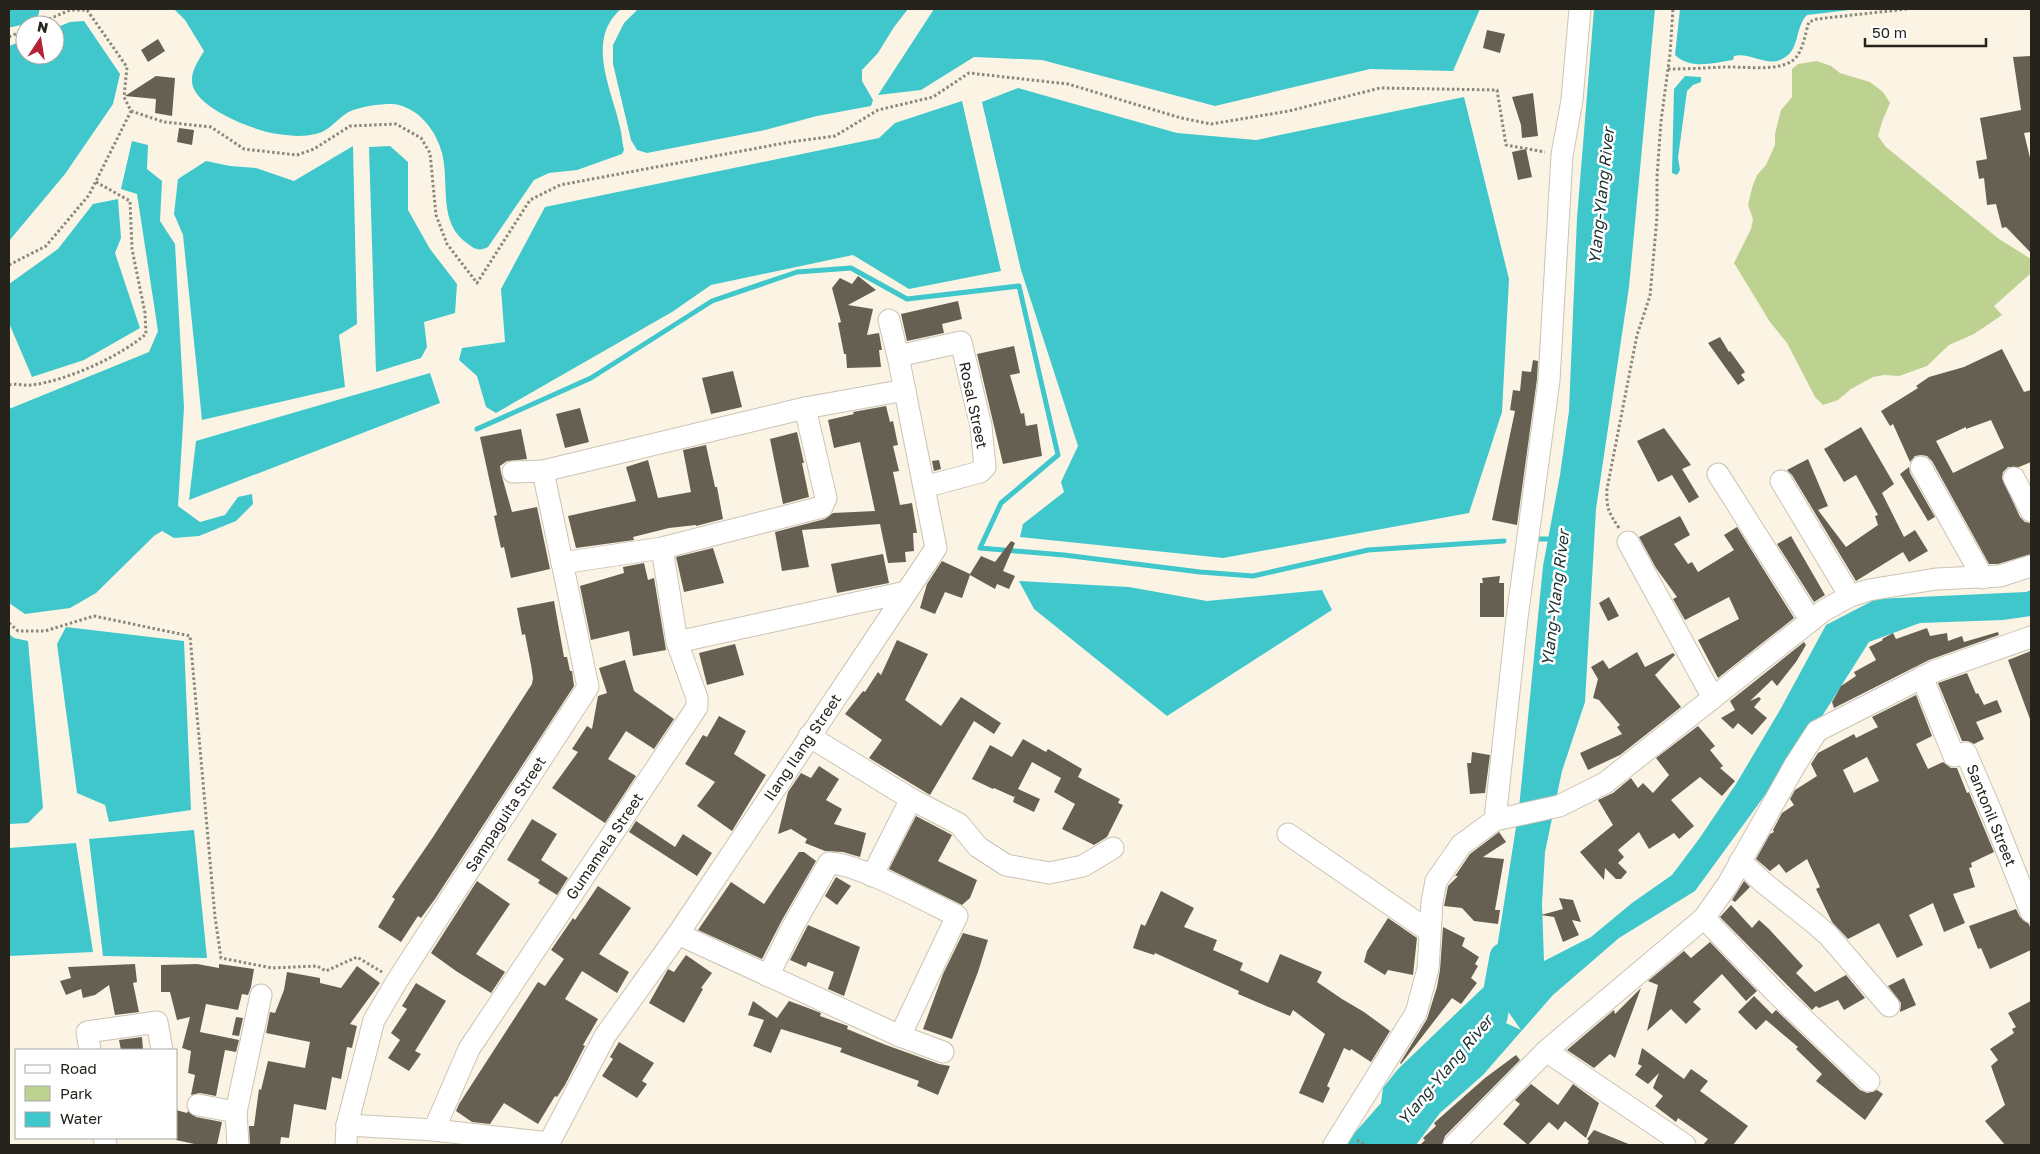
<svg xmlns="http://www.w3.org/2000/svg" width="2040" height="1154" font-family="'Golos Text',sans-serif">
<rect width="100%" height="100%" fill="#fbf4e5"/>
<!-- green -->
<path fill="#bdd291" d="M1817 61 1831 66 1840 73 1870 82 1883 92 1890 103 1882 122 1878 136 1886 147 1999 239 2031 259 2030 274 1994 306 2002 315 1974 334 1949 345 1927 366 1899 376 1884 375 1873 377 1851 389 1838 400 1823 405 1815 397 1787 343 1770 322 1734 263 1751 229 1753 219 1748 205 1752 188 1757 175 1766 165 1775 145V134L1781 110 1792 97V69L1798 64Z"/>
<!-- water -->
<g fill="#3fc7cc" fill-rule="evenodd">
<path d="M174 9H621C585 40 612 90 620 127 622 135 622 143 624 150L622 154 577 170 549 173 534 180 488 247C480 251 475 250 468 244 437 223 450 184 442 153 436 131 421 111 399 105 387 102 357 107 347 113 336 120 329 131 316 134 303 137 291 136 278 134 255 131 194 108 192 82 191 70 199 60 204 51L185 20Z"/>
<path d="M646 9H908L894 27 878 53 862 70V81L873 100 871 106 817 116 765 130 647 153 637 150 631 140 613 64V45L624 23 637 10Z"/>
<path d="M934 9H1480L1453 71 1370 69 1215 106 1042 60 974 57 921 90 878 95Z"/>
<path d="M1594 9H1655L1629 287 1596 509 1585 702 1562 771 1545 852 1542 904 1544 961 1591 937 1632 903 1672 875 1699 839 1736 784 1780 710 1826 625 1876 599 2026 592 2031 590V616L2003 620 1920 623 1869 642 1819 721 1695 891 1619 938 1553 995 1483 1075 1440 1113 1416 1145H1344L1381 1103 1383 1088 1398 1069 1488 983 1497 948 1519 808 1543 566 1560 475 1569 411 1577 218ZM1488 984H1489L1521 1030 1493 1017Z"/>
<path d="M1680 9H1858L1807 15C1794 28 1801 52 1780 60 1766 66 1749 52 1734 56L1733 60C1713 63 1691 70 1675 55Z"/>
<path d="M84 21 120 74 113 104 65 174 9 241V46L25 40V55H55V28L70 22Z"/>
<path d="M1685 76 1701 77V82L1693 85 1687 91 1678 158 1680 170 1677 175 1672 173 1674 89Z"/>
<path d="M1018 88 1177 133 1256 140 1464 97 1509 279 1502 412 1469 513 1223 558 1020 537 1023 524 1064 492 1061 482 1078 446 1021 270 982 102Z"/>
<path d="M962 101 1001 271 909 289 853 255 711 285 672 312 496 413 486 407 477 376 459 360 462 348 505 342 501 289 545 207 879 138 895 123Z"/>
<path d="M132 141 148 145 147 169 162 181 160 221 175 244 184 408 178 506 200 522 225 515 238 497 252 494 253 504 236 521 199 536 174 538 162 531 154 536 96 593 70 608 25 614 9 603V409L149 352 158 331 137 194 121 189Z"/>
<path d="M353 146 357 324 339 335 345 387 202 420 183 235 174 214 178 179 206 161 230 166 256 168 294 181Z"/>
<path d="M390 146 408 162V210L430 249 457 284 455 313 424 322 427 347 421 358 376 372 369 147Z"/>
<path d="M118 199 121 238 115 253 140 328 84 360 32 377 9 323V284L58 249 93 204Z"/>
<path d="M430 373 440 403 189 500 196 441Z"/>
<path d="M1019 581 1129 587 1207 601 1322 590 1332 610 1167 716 1034 609Z"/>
<path d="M66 627 184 641 191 810 109 822 105 805 77 793 57 644Z"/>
<path d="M9 634 14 638 28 641 43 808 28 823 9 824Z"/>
<path d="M194 830 207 958 103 956 89 839Z"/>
<path d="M76 843 93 952 9 956V848Z"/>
</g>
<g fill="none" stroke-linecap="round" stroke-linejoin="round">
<!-- stream -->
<g stroke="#3fc7cc" stroke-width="5">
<path d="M477 429 591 378 712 301 797 272 851 268 907 299 1019 286 1058 455 1001 503 980 548 1064 555 1200 572 1253 576 1368 550 1504 541"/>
<path d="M1531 539H1553"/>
</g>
<!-- river -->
<g stroke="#3fc7cc" stroke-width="29">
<path d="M9 13 25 9"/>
<path d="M1467 1046 1493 1017 1504 957"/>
</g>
</g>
<!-- building -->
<g fill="#666053" fill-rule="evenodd">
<path d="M1487 30 1505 34 1500 53 1483 48Z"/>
<path d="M158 39 165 51 148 62 141 50Z"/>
<path d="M2030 56 2031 132 2024 133 2031 162V253L2006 227 2002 228 1996 204 1987 205 1984 178 1979 179 1976 161 1987 159 1980 118 2021 110 2013 57Z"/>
<path d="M156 76 175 78 172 116 155 113 156 99 125 96Z"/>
<path d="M1533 93 1538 136 1522 138 1521 125 1512 97Z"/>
<path d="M179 128 194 130 192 145 177 142Z"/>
<path d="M1526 149 1532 177 1518 180 1512 152Z"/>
<path d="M858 276 876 290 848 305 873 309 867 335 879 333 882 350H879L881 367 847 368 846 354H844L838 323 841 322 832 288 840 278 852 284Z"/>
<path d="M958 301 962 319 942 324 944 333 907 341 901 314Z"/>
<path d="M1720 337 1729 352 1730 351 1745 372 1741 375 1745 380 1738 385 1708 343Z"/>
<path d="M1014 346 1020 373 1010 375 1021 414 1024 413 1026 426 1037 424 1042 456 1003 464 977 354Z"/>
<path d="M2002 349 2024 392 2031 390V462L2019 467H2008L2003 472 2002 478 2020 517 2025 522 2031 523V554L1998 564H1989L1932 461 1927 456 1921 455 1915 456 1910 462 1893 424 1890 426 1881 411 1918 388 1916 386 1929 377 1964 367ZM1991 420 2004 448 1953 473 1936 441 1966 427V429Z"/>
<path d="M1533 360 1538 361 1537 379 1517 525 1492 520 1515 411 1510 410 1513 390 1520 391 1522 371 1531 372Z"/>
<path d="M733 371 742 407 711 414 702 378Z"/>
<path d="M886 406 890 422 893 421 898 445 893 446 899 471 893 472 900 505 912 503 917 533H913L914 551 905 552 906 562 888 563 880 524 802 530 809 567 782 571 775 532 825 519 833 513 875 511 860 442 834 448 828 420 854 414 853 412Z"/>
<path d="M580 408 589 442 565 448 556 414Z"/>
<path d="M1861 427 1894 484 1882 493 1904 537 1915 530 1928 551 1909 562 1903 552 1856 581 1792 475 1787 470 1808 459 1828 506 1818 510 1846 547 1878 525 1875 516 1878 515 1856 475 1844 482 1824 449Z"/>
<path d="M1664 428 1691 465 1682 469 1699 497 1689 503 1672 475 1658 482 1637 441Z"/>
<path d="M521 429 527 459 507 461 500 466 501 473 512 512 537 507 550 569 511 578 504 547 501 548 494 516 497 515 480 437Z"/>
<path d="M797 432 804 463H802L809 497 783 504 770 439Z"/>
<path d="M706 445 715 487H717L723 519 696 526V525L669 528 633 537 634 540 576 548 568 516 636 501 626 467 648 460 658 498 691 492 683 450Z"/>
<path d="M939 460 941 469 934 471 932 461Z"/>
<path d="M1909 467 1910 473 1935 517 1928 521 1900 474Z"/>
<path d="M1680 516 1690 535 1674 544 1688 564 1692 562 1698 572 1734 550 1724 535 1737 527 1794 618 1718 678 1698 640 1739 619 1729 597 1685 620 1673 599 1677 597 1656 568 1639 537Z"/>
<path d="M1791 536 1825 595 1814 602 1777 544Z"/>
<path d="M1011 541 1015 543 1003 571 1015 576 1009 589 997 584 995 589 970 575 962 598 945 592 935 614 920 608 927 584 942 561 970 574 981 556 995 562Z"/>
<path d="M713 548 724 583 684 592 676 557Z"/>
<path d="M883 554 889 583 837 593 831 564Z"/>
<path d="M644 563 648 580 654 578 666 650 633 656 629 631 591 640 580 586 624 573 623 567Z"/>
<path d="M1500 576 1499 583H1504V617H1480V583H1483L1482 578Z"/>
<path d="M1609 597 1619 616 1608 621 1599 603Z"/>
<path d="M554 601 564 657H567L570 671H572L574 686 435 899 421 918 418 916 401 942 378 927 395 899 392 897 433 837 532 684 533 678 531 665 525 634 522 635 517 608Z"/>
<path d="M1927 628 1930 636 1947 633 1948 641 1962 636 1964 642 1998 632 1999 635 1929 660 1834 708 1832 702 1841 686 1856 676 1854 672 1876 660 1869 647 1883 640 1882 639 1893 633 1896 639Z"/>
<path d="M897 640 928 654 905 700 941 726 961 697 1001 723 994 734 974 721 930 795 869 758 882 740 845 714 863 691 865 692 878 672 881 675Z"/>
<path d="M1804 642 1806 645 1796 662 1777 686 1772 680 1750 701 1759 697 1761 699 1754 707 1767 718 1752 735 1738 723 1733 729 1721 718 1735 710 1730 701Z"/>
<path d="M735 644 744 675 707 685 699 653Z"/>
<path d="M2031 651V718L2030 719 2008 660Z"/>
<path d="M1637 652 1645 667 1673 653 1675 655 1655 675 1681 707 1620 755 1588 770 1580 753 1622 734 1617 727 1620 725 1599 700 1593 698 1598 679 1591 667 1603 660 1609 669Z"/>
<path d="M625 660 634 691 674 719 654 749 626 731 608 759 636 776 605 823 552 788 578 752 572 749 587 726 592 729 598 696 607 693 599 668Z"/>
<path d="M1967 673 1976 694 1978 693 1984 705 1997 700 2002 712 1976 722 1984 739 1974 744 1968 741H1962L1938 683Z"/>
<path d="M1916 695 1932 736 1916 744 1928 769 1943 762 1951 768H1957L1967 793 1969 792 1994 852 1971 863 1972 867 1969 868 1975 887 1953 894 1965 923 1944 932 1933 903 1909 915 1923 945 1897 958 1879 923 1848 939 1832 922 1816 889 1820 887 1807 859 1786 873 1779 864 1770 871 1756 859 1770 834 1774 832 1773 830 1782 813 1794 805 1790 799 1795 790 1817 776 1811 764 1818 753 1854 734 1856 738 1878 727 1872 717ZM1867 757 1879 781 1854 793 1843 770Z"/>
<path d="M719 716 746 731 734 754 766 775 732 831 697 806 715 782 685 764 703 735 707 737Z"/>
<path d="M1698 726 1715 746 1710 750 1723 766 1720 768 1735 781 1722 796 1700 777 1671 800 1694 826 1679 839 1674 833 1649 849 1639 832 1618 850 1624 857 1618 863 1627 872 1621 879H1616L1605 868 1604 880 1580 852 1613 825 1598 800 1613 793 1631 778 1638 788 1643 783 1653 793 1669 775 1656 758Z"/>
<path d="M1023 739 1046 752 1048 749 1082 769 1078 777 1120 799 1118 803 1123 805 1107 837 1094 845 1062 829 1075 804 1054 792 1061 778 1032 762 1018 789 1040 799 1034 812 1013 802 1015 795 1014 797 994 788 993 789 972 779 990 745 1012 757Z"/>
<path d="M1472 752 1490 755 1485 793 1470 794 1467 763H1471Z"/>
<path d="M819 766 839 779 826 800 842 809 834 824 866 833 860 857 843 852 825 851 805 843 807 839 791 829 778 834 788 792 801 773 811 778Z"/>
<path d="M916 816 952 835 938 861 977 880 970 898 962 905 889 869Z"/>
<path d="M532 819 557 834 541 860 568 878 557 895 538 883 540 880 507 860Z"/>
<path d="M636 821 675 847 683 834 712 853 697 876 629 832Z"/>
<path d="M1499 832 1506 842 1483 857 1504 859 1495 910H1500L1498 924 1474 921 1462 908 1444 906 1448 886 1458 876H1455L1470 854Z"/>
<path d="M799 852H804L816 861 782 920 762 959 698 930 731 882 764 904Z"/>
<path d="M836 877 851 886 837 905 825 896Z"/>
<path d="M477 881 510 904 476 954 505 972 491 993 456 971 431 953Z"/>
<path d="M1744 881 1750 887 1735 902 1732 900Z"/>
<path d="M598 886 631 908 599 954 629 972 617 993 582 971 565 999 598 1019 583 1045 585 1046 565 1085 557 1097 555 1096 538 1124 504 1103 490 1124 472 1122 456 1111 459 1104 538 982 545 986 564 959 551 950 573 918 575 920Z"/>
<path d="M1161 891 1194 908 1184 927 1217 940 1213 950 1243 963 1240 970 1268 983 1280 954 1322 972 1317 982 1342 999 1364 1012 1390 1031 1371 1062 1351 1049 1350 1051 1344 1048 1327 1086 1330 1088 1323 1103 1299 1093 1325 1034 1293 1010 1290 1016 1238 994 1239 991 1155 953 1154 955 1133 948 1141 924 1145 926Z"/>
<path d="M1559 898 1573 900 1581 922 1572 920 1579 935 1563 942 1554 917 1541 915 1563 909Z"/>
<path d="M1731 905 1752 928 1759 920 1769 929 1803 966 1796 973 1815 992 1846 975 1865 998 1844 1010 1838 1000 1819 1008 1816 1006 1812 1010 1720 917Z"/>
<path d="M2016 909 2020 917 2029 924 2031 931V950L1990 969 1981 948 1978 949 1969 926Z"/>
<path d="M1388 918 1417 938 1413 975 1388 970 1385 975 1364 962 1367 951Z"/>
<path d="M808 925 860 947 844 996 828 989 834 972 808 962 806 967 790 960Z"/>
<path d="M1443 927 1465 938 1462 946 1479 957 1475 964 1478 966 1471 978 1477 983 1461 1004 1452 998 1401 1064 1400 1063 1427 1019 1437 987 1440 970Z"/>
<path d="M963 933 988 940 978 972 952 1039 923 1029 943 974Z"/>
<path d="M1710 942 1757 991 1746 1001 1722 974 1693 1002 1701 1009 1686 1024 1671 1009 1647 1031 1658 985 1648 981 1684 951 1691 958Z"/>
<path d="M686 955 712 973 701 988 703 989 684 1023 649 1003 668 969 674 972Z"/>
<path d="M135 964 137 982 133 983 139 1012 115 1015 109 985 95 995 83 998 81 989 66 995 60 981 71 978 68 967Z"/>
<path d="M197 964 219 968V964L254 969 251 987 248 995 242 994 238 1010 206 1004 200 1032 239 1040 236 1052 225 1050 216 1096 200 1093 191 1095 195 1075 188 1073 191 1051 182 1048 190 1017 177 1020 170 992H161V965Z"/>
<path d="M357 966 380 983 350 1024 357 1026 352 1048 347 1047 341 1079 332 1077 326 1110 294 1104 289 1138 281 1137 280 1145H250L249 1126H254L259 1089 261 1090 268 1061 305 1068 310 1042 266 1033 270 1012 275 1013 284 990 287 972 320 978V983L341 988Z"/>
<path d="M1904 978 1916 1005 1900 1012 1901 1003 1888 986Z"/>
<path d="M416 983 446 1001 415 1051 421 1054 409 1071 388 1058 400 1040 391 1033 407 1009 402 1006Z"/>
<path d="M1641 988 1615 1058 1610 1054 1594 1068 1567 1050 1614 1010 1615 1014Z"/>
<path d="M1754 996 1772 1014 1776 1010 1860 1090 1867 1093 1877 1090 1883 1094 1865 1120 1816 1081 1822 1074 1796 1049 1798 1047 1766 1020 1756 1030 1738 1012Z"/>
<path d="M753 1001 777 1018 789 1001 808 1008 821 1013 820 1016 848 1026 847 1029 886 1045 939 1064 950 1066 938 1095 917 1086 919 1081 840 1052 842 1048 781 1029 771 1053 753 1046 764 1020 748 1015Z"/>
<path d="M2031 1001V1145H2005L1985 1121 2005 1105 1991 1066 1998 1060 1990 1049 2014 1033 2012 1029 2016 1027 2008 1013Z"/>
<path d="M236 1017 243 1018 239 1036 232 1035Z"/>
<path d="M142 1037 143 1050H121L119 1040Z"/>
<path d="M619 1042 654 1063 642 1081 647 1084 637 1098 602 1076 613 1059 610 1057Z"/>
<path d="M1642 1048 1684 1079 1691 1069 1708 1081 1700 1091 1748 1126 1733 1145H1703L1708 1139 1678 1118 1676 1122 1655 1106 1663 1096 1653 1088 1659 1073 1648 1084 1635 1075 1642 1066 1638 1064Z"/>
<path d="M1516 1055 1520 1060 1445 1136 1442 1145H1420L1425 1140 1423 1138 1436 1126 1434 1123 1485 1078Z"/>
<path d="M1531 1084 1558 1105 1573 1084 1599 1103 1586 1138 1565 1121 1558 1130 1549 1122 1528 1145 1503 1124 1520 1104 1515 1100Z"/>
<path d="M176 1110 187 1113 188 1111 196 1117 222 1122 217 1145H199L176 1140Z"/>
<path d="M1594 1130 1631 1145H1587L1589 1141 1587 1139Z"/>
</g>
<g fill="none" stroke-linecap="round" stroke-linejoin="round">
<!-- minor casing -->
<g stroke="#cac4b4" stroke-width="23">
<g id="minor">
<path d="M898 356 961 342 981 426 985 467 980 472 924 487"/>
<path d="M1921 467 1983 578"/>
<path d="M513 472 543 471 805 408 905 390"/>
<path d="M1718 474 1811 621"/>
<path d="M2014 478 2031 511"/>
<path d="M1781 481 1850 596"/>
<path d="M1628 542 1713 698"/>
<path d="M562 563 662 548 822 507 826 498 805 408"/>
<path d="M677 642 906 592"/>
<path d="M1922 677 1954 756 1966 753 1993 816 2031 912"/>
<path d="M809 736 911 799 959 824 978 847 1006 865 1049 873 1083 866 1113 848"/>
<path d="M1495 820 1517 618 1549 380 1562 155 1572 100 1580 9"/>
<path d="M1288 834 1429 931"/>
<path d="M1740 861 1765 884 1813 922 1828 935 1889 1006"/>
<path d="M872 876 911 799"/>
<path d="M1704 918 1777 994 1869 1081"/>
<path d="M678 934 900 1036 943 1052"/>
<path d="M768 976 793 926 829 863C857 863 928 902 957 916L900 1036"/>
<path d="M90 1050 87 1032 157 1022 162 1050"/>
<path d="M1546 1051 1685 1145"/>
<path d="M198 1105 236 1112"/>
<path d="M347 1125 434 1130 549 1143"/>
<path d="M434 1130 469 1049 697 707V698L677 642 662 548"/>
<path d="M104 1138 106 1145"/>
<path d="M238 1145 236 1112 261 995"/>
<path d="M346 1145 347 1125 374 1020 397 981 588 687 543 471"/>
<path d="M548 1145 605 1036 678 934 936 548 898 356 889 320"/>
<path d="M1334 1145 1416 1013 1428 969 1432 902 1436 881 1461 845 1495 820 1559 806 1605 783 1823 611 1850 596 1869 590 1936 579 2000 576 2031 566"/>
<path d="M1454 1145 1546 1051 1704 918 1728 884 1795 765 1817 731 1935 671 2031 637"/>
</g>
</g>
<!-- path -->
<g stroke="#8c877d" stroke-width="3" stroke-dasharray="2.5 2.5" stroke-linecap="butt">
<path d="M9 37 25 30"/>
<path d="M1668 69C1686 69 1705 68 1723 67 1742 66 1775 72 1792 61 1803 54 1805 33 1809 22L1817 19 1907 9"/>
<path d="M131 111 164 122 211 127 244 149 297 155 314 149 350 126 396 124 421 138 430 153 436 215 447 244 477 283 530 200 560 185 790 142 835 136 878 110 933 97 969 73 1068 84 1181 118 1211 124 1289 111 1380 88 1497 90 1506 145 1545 152"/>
<path d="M9 265 46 246 89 195 131 111 124 97 127 67 87 10H70L35 25"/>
<path d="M9 385C16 383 24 386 32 385 68 380 119 357 146 334L145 313 132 249 130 201 96 182"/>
<path d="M1619 528C1609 513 1606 508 1607 489L1637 335 1650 296 1657 217V177L1661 121 1670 54 1673 9"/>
<path d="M9 623 18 631H45L94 616 190 636 215 917 221 958 272 968 317 966 326 971 357 957 382 972"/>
<path d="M1357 1140 1365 1145"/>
</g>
<!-- minor -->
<use href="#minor" stroke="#fff" stroke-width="21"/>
</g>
<g text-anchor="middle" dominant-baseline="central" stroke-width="5" stroke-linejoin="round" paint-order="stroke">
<!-- street labels -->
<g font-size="15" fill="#26231d" stroke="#fff">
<text transform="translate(974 405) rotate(78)">Rosal Street</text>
<text transform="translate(802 747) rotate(-56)">Ilang Ilang Street</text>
<text transform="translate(505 814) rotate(-57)">Sampaguita Street</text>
<text transform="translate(1992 815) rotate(68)">Santonil Street</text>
<text transform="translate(604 846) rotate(-56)">Gumamela Street</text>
</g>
<!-- water labels -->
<g font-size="16" font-style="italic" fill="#1a3132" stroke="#fff">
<text transform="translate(1601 196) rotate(-84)">Ylang-Ylang River</text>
<text transform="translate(1555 598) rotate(-83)">Ylang-Ylang River</text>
<text transform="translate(1445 1070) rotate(-50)">Ylang-Ylang River</text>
</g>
</g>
<!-- border -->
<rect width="2040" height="1154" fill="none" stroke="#26231d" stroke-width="20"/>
<!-- legend -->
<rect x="15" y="1049" width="162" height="90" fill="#ffffff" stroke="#a8a7a5"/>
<rect x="25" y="1065" width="25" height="8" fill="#ffffff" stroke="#a8a7a5"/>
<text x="60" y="1074" font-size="15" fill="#26231d">Road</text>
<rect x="25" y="1086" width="25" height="15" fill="#bdd291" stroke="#a8a7a5"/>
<text x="60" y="1099" font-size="15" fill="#26231d">Park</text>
<rect x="25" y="1112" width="25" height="15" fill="#3fc7cc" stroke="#a8a7a5"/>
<text x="60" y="1124" font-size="15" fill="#26231d">Water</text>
<!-- north arrow -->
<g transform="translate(40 40) rotate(12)"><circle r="24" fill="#ffffff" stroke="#a8a7a5"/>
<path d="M0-4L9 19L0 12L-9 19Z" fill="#b32135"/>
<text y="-8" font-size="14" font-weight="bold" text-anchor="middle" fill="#26231d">N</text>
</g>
<!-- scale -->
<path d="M1865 38v8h121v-8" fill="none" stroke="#26231d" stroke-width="2.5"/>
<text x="1872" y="38" font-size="15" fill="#26231d" stroke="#ffffff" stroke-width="4" paint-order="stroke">50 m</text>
</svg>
